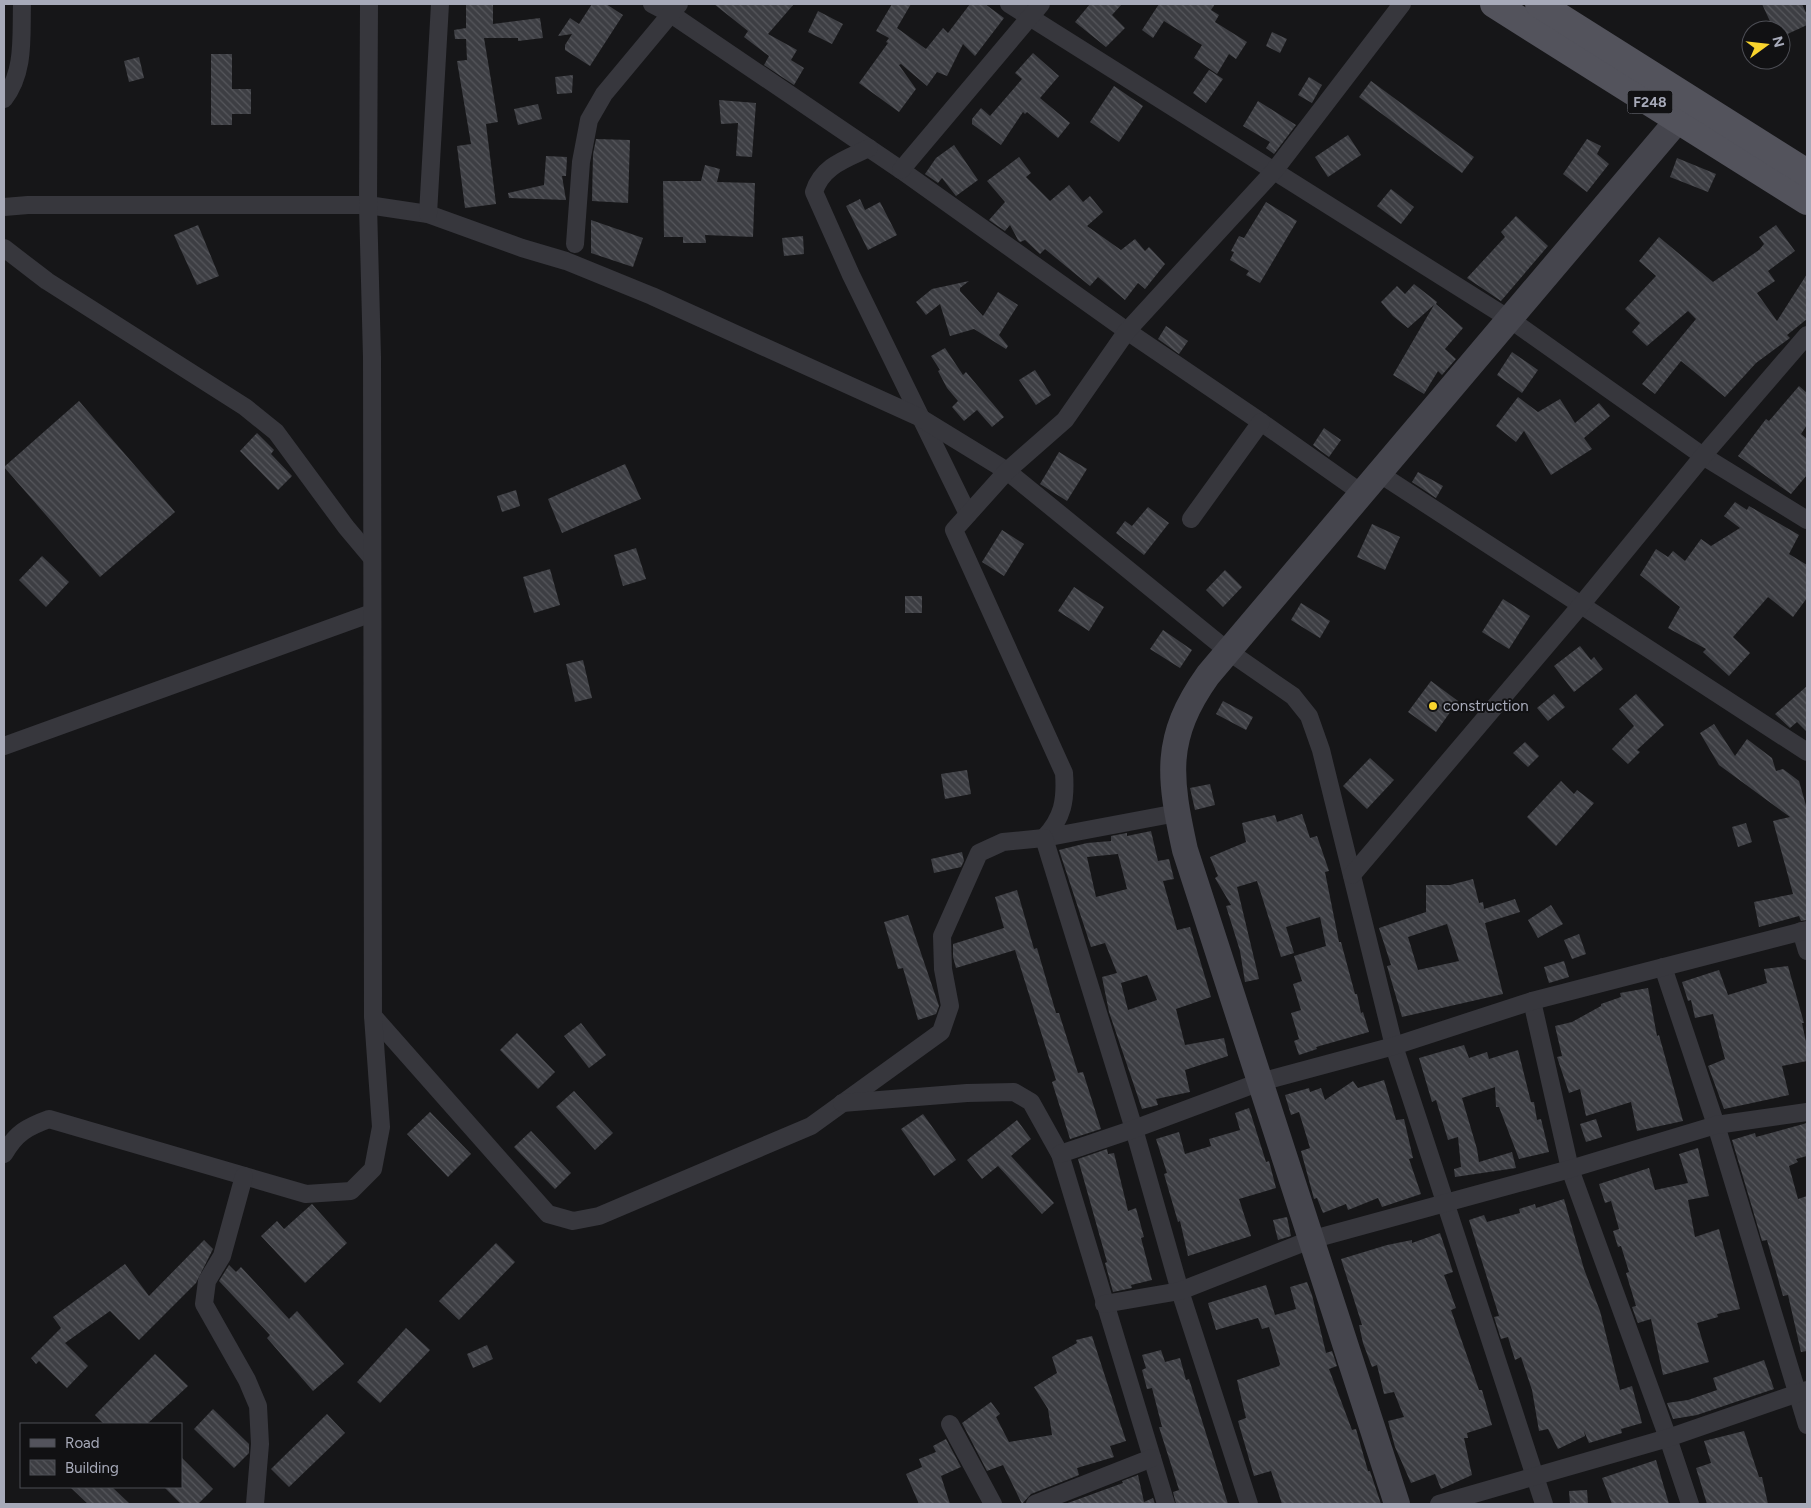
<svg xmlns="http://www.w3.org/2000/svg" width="1811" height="1508" font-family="Figtree,sans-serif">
<defs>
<pattern id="building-back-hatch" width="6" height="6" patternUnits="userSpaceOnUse" patternTransform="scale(1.25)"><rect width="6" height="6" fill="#3d3e43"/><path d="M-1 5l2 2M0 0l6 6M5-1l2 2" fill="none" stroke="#56575c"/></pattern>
</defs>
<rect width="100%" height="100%" fill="#161618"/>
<!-- building -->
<g fill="url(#building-back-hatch)" fill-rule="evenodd">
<path d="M466 4H493V24L540 18 543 38 518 41V38H484L498 122 486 124 496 204 465 208 457 146 471 144 457 61 467 60 466 39H455L454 30 466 28Z"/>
<path d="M592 4H606L623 15 590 66 565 50V45L572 34 558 36 570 18 579 24Z"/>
<path d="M714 4H794L768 34 797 50 791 60 804 68 794 85 764 65 769 56 744 37 748 31Z"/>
<path d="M892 4H911L897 28 926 49 943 28 948 33 970 4H985L1004 18 975 56 963 44 947 76 937 72 927 86 901 64 899 65 916 89 899 112 859 83 888 43 886 42 889 38 876 31Z"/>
<path d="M1090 4H1122L1112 15 1125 28 1106 47 1075 22Z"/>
<path d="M1159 4H1215L1211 10 1219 15 1215 22 1247 42 1236 59 1229 54 1217 74 1194 58 1202 45 1164 21 1153 38 1142 30Z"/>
<path d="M1762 4H1802L1807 15V25L1781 37V30H1774Z"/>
<path d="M818 11 843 24 832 44 808 32Z"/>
<path d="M1272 32 1287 39 1280 53 1266 46Z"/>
<path d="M1033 53 1059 76 1040 98 1070 123 1058 138 1027 112 1025 114 1023 112 1001 145 972 124V119L981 108 990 116 1022 79 1015 73Z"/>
<path d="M211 54H232V89H251V114H232V125H211Z"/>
<path d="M139 57 144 78 129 82 124 61Z"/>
<path d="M1209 70 1223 79 1206 103 1193 93Z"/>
<path d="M573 75 572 93 557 94 555 77Z"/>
<path d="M1309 77 1322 85 1312 103 1298 95Z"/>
<path d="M1371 81 1474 157 1462 173 1359 97Z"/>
<path d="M1114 86 1143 106 1119 142 1090 122Z"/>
<path d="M719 100 756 103 752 157 736 156 738 123 721 124Z"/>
<path d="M1258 101 1296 125 1274 154 1266 148 1270 142 1243 126Z"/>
<path d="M538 104 542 119 518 125 514 109Z"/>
<path d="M1348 135 1361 155 1328 177 1315 157Z"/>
<path d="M596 139 630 140 628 203 592 201 593 154Z"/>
<path d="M1587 139 1601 146 1597 154 1609 164 1587 192 1563 174Z"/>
<path d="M954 145 978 180 956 196 942 178 938 183 925 174 936 158Z"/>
<path d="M546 156 567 157 566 176H562L566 200 509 198 508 193 544 185Z"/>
<path d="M1019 157 1031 173 1026 177 1050 201 1069 185 1083 202 1090 196 1103 212 1087 226 1121 250 1135 239 1145 251 1149 247 1165 264 1145 289 1138 283 1125 300 1098 277 1090 286 1045 249 1040 254 1025 240 1020 242 1018 240 1010 225 1005 231 989 220 1005 202 987 181Z"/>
<path d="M1677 158 1716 174 1708 192 1670 177Z"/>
<path d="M705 165 720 169 717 182 755 183 753 237 705 235 706 243H683V237H664L663 181H701Z"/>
<path d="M1391 189 1414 207 1401 224 1377 206Z"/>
<path d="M860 199 865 210 880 202 897 235 868 250 846 206Z"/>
<path d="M1266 202 1297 221 1260 283 1246 275 1249 271 1230 260 1234 252 1231 251 1239 236 1244 238Z"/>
<path d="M1516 216 1548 246 1501 301 1467 278 1505 237 1501 232Z"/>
<path d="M591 220 643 238 633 267 591 253Z"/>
<path d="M198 225 219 276 197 285 174 235Z"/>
<path d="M1776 225 1795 251 1768 271 1775 281 1757 293 1777 321 1807 274V319L1787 335 1790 338 1756 363 1725 397 1681 361 1655 394 1642 384 1696 319 1688 311 1647 346 1632 332 1640 323 1625 309 1656 276 1639 261 1659 237 1713 282 1759 250 1764 244 1759 237Z"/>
<path d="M803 236 804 254 784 256 782 238Z"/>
<path d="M969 281 960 288V291L983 316 998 292 1018 305 999 335 1008 346 1006 349 974 329 950 336 940 304 926 315 916 302 932 289Z"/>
<path d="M1414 284 1437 302 1436 304 1463 328 1445 349 1456 359 1442 375 1438 371 1424 394 1393 375 1434 305 1408 328 1393 316 1381 302 1397 286 1405 294Z"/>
<path d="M1166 326 1188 341 1179 354 1158 339Z"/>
<path d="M945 348 963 375 966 372 1004 417 992 427 977 410 964 421 952 407 958 401 947 388 938 371 940 370 931 356Z"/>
<path d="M1512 352 1538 370 1522 393 1497 375Z"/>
<path d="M1035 370 1051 395 1036 405 1019 380Z"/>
<path d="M1799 386 1807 393V425L1801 434 1807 439V475L1791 494 1738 456 1766 419 1769 421Z"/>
<path d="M1518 397 1538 412 1560 399 1575 423 1599 403 1610 416 1584 438 1592 449 1551 475 1524 431 1516 442 1496 426Z"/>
<path d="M79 401 175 512 100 577 4 467Z"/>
<path d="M1324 428 1341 440 1329 457 1313 445Z"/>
<path d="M257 433 274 450 271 454 292 476 278 490 240 451Z"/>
<path d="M1059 452 1087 469 1067 501 1040 484Z"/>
<path d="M625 464 641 499 562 533 548 499Z"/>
<path d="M1418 472 1443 486 1436 498 1412 482Z"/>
<path d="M516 490 520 506 502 512 497 496Z"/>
<path d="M1735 502 1747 510 1749 506 1799 535 1789 554 1807 565V598L1793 617 1768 597 1733 637 1750 653 1729 676 1703 652 1706 649 1668 628 1680 607 1640 575 1656 549 1668 557 1673 551 1685 561 1701 539 1711 546 1740 528 1724 516Z"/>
<path d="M1148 507 1169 523 1144 555 1116 533 1125 521 1132 526Z"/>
<path d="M1372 524 1400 537 1385 570 1357 557Z"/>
<path d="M1002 530 1024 544 1004 576 982 562Z"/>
<path d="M636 548 646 579 623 586 614 555Z"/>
<path d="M42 556 69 582 46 607 19 580Z"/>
<path d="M550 569 560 605 534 613 523 577Z"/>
<path d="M1225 570 1242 587 1223 607 1206 590Z"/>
<path d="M1074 587 1104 607 1089 631 1058 611Z"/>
<rect x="905" y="596" width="17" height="17"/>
<path d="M1503 599 1530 616 1509 649 1482 632Z"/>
<path d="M1301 603 1330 621 1320 638 1291 620Z"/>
<path d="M1163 630 1192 650 1180 668 1150 649Z"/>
<path d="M1580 646 1591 660 1594 657 1603 669 1574 692 1554 666Z"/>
<path d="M583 660 592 698 575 702 566 664Z"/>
<path d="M1431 681 1458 701 1436 732 1408 712Z"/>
<path d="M1807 686V732L1797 722 1790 728 1775 714Z"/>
<path d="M1554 694 1565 707 1548 721 1537 708Z"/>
<path d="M1636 694 1664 725 1637 750 1640 752 1628 764 1612 749 1634 726 1619 709Z"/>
<path d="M1223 701 1253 717 1246 730 1216 714Z"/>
<path d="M1714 724 1735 756 1747 739 1772 758 1776 771 1783 769 1799 781 1807 809V920L1801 921 1799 916 1759 927 1754 902 1793 894 1773 821 1790 817 1719 765 1700 733Z"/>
<path d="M1525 742 1539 756 1528 767 1513 753Z"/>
<path d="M1370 758 1394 780 1367 809 1343 786Z"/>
<path d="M967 770 971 794 945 799 941 774Z"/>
<path d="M1561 781 1574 794 1577 790 1594 803 1556 846 1527 817Z"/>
<path d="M1210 784 1215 805 1195 810 1190 788Z"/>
<path d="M1302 814 1310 838 1317 836 1329 871 1325 872 1339 942H1341L1355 994H1357L1361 1013 1363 1012 1369 1032 1316 1047 1317 1049 1299 1055 1294 1041 1299 1039 1291 1013 1301 1010 1293 984 1302 981 1294 956 1326 946 1320 917 1286 927 1294 953 1281 957 1257 881 1237 887 1259 979 1245 982 1240 951 1226 906 1231 905 1215 878 1218 876 1210 857 1246 842 1242 823 1275 815 1277 822Z"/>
<path d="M1746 823 1752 842 1738 847 1732 827Z"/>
<path d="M1151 831 1158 861 1169 859 1174 879 1163 881 1177 930 1190 927 1211 997 1176 1009 1185 1045 1224 1038 1228 1056 1185 1070 1190 1092 1156 1099 1158 1105 1142 1109 1109 1012 1102 977 1117 973 1105 943 1091 947 1059 850 1087 843 1111 841V836L1127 833V836ZM1118 854 1127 889 1096 897 1087 857ZM1147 975 1157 1000 1128 1010 1121 983Z"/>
<path d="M962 852 964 861 961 867 934 873 931 859Z"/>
<path d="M1473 879 1479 903 1483 902 1484 909 1515 899 1520 912 1485 923 1503 994 1402 1017 1387 966 1391 965 1379 928 1426 912V885H1450ZM1447 924 1459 961 1418 970 1408 937Z"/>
<path d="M1017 890 1034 949 1037 948 1056 1013H1059L1078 1073 1083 1072 1101 1129 1070 1139 1052 1082 1056 1080 1015 950 956 968 953 957V944L1004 928 995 897Z"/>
<path d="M1551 905 1563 924 1538 938 1528 920Z"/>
<path d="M908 915 939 1006 936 1014 918 1020 903 968 898 969 884 922Z"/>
<path d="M1579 934 1586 954 1572 959 1564 940Z"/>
<path d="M1564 961 1569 977 1549 983 1544 967Z"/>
<path d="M1788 966 1804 1023H1802L1807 1047V1061L1782 1066 1789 1095 1724 1109 1708 1066 1725 1059 1713 1014 1695 1018 1691 1000 1688 1001 1682 982 1719 970 1728 995 1767 983 1764 969Z"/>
<path d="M1648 988 1657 1036 1659 1035 1683 1121 1637 1131 1631 1102 1586 1116 1580 1089 1569 1093 1557 1057 1562 1056 1555 1026 1572 1022 1601 1006V1004L1621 997 1620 993Z"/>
<path d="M581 1023 606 1055 589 1068 564 1036Z"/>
<path d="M517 1033 555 1072 538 1089 500 1050Z"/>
<path d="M1464 1045 1469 1058 1487 1052 1489 1059 1518 1050 1531 1102H1534L1537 1120 1541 1119 1549 1152 1519 1159 1499 1107H1496L1495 1087 1462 1098 1477 1149 1479 1162 1512 1152 1516 1168 1455 1177 1454 1169 1461 1167 1458 1137 1448 1140 1436 1100 1432 1102 1419 1058Z"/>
<path d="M1384 1080 1396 1120 1404 1119 1413 1158 1409 1159 1421 1194 1382 1207 1378 1198 1348 1210 1346 1204 1323 1213 1317 1198 1314 1199 1301 1151 1310 1148 1299 1112 1291 1115 1285 1095 1309 1088 1310 1092 1321 1088 1325 1100 1353 1081 1358 1088Z"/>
<path d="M574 1091 613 1133 595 1150 556 1107Z"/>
<path d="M1249 1108 1266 1162 1269 1161 1276 1188 1239 1199 1251 1236 1188 1256 1180 1221 1178 1222 1164 1174 1167 1173 1156 1139 1179 1132 1185 1154 1211 1146 1209 1139 1240 1130 1235 1113Z"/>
<path d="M430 1112 471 1154 448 1177 407 1134Z"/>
<path d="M923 1114 956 1160 934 1176 901 1129Z"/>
<path d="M1596 1119 1602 1137 1586 1142 1580 1124Z"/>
<path d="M1017 1120 1031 1139 1011 1156 1054 1203 1042 1214 998 1166 982 1179 967 1160Z"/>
<path d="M1807 1123V1156L1796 1159 1798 1162 1789 1166 1798 1199 1807 1196V1351L1801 1352 1788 1295 1783 1296 1767 1240 1762 1241 1732 1140 1755 1133 1756 1137Z"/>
<path d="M531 1131 571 1173 555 1189 514 1147Z"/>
<path d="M1698 1148 1709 1196 1688 1200 1695 1237 1719 1229 1740 1309 1717 1314 1718 1317 1697 1323 1709 1362 1663 1375 1651 1319 1638 1323 1637 1321 1632 1307 1636 1306 1626 1273 1629 1272 1621 1246 1618 1247 1613 1231 1619 1229 1611 1201 1605 1203 1599 1184 1649 1168 1655 1190 1688 1183 1679 1154Z"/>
<path d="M1107 1149 1108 1154 1114 1153 1128 1211 1136 1208 1144 1237 1141 1238 1152 1280 1131 1285 1132 1288 1113 1292 1105 1263 1107 1262 1078 1159Z"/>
<path d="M1564 1199 1584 1269 1600 1311 1620 1390 1632 1386 1642 1423 1621 1429 1622 1433 1589 1443 1584 1431 1585 1436 1558 1449 1548 1429 1539 1431 1532 1390 1521 1357 1515 1360 1508 1337 1501 1339 1494 1317 1499 1316 1469 1220 1484 1215 1487 1222 1520 1213 1519 1209 1535 1204 1536 1208Z"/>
<path d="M312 1204 347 1243 305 1283 261 1236 277 1221 284 1229Z"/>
<path d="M1287 1217 1291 1236 1278 1240 1273 1220Z"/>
<path d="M1440 1233 1453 1272 1444 1275 1456 1308 1451 1310 1479 1390H1482L1492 1425 1467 1433 1468 1438H1464L1472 1475 1441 1489 1435 1474 1411 1483 1395 1447 1388 1421 1404 1417 1394 1392 1384 1394 1377 1365 1372 1367 1363 1343 1359 1325H1362L1341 1259 1387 1245 1412 1240V1243Z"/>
<path d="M204 1240 213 1249 196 1283 139 1340 110 1311 65 1343 88 1366 67 1388 39 1361 36 1364 31 1358 61 1328 53 1317 125 1264 149 1296Z"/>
<path d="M496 1243 515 1262 459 1320 439 1301Z"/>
<path d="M229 1265 236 1272 241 1267 289 1319 297 1311 344 1364 313 1391 267 1338 270 1335 219 1281Z"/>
<path d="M1307 1282 1312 1295 1326 1353 1332 1351 1337 1366 1329 1369 1352 1430 1356 1429 1368 1471H1370L1381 1504H1282L1271 1471 1254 1476 1238 1421 1246 1418 1237 1380 1279 1366 1280 1364 1269 1327 1262 1329 1258 1318 1216 1330 1208 1303 1266 1285 1275 1315 1296 1309 1290 1287Z"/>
<path d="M406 1328 430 1350 380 1403 357 1382Z"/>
<path d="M1092 1336 1126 1441 1110 1446 1114 1457 1077 1468 1079 1475 1031 1494 1022 1504 1003 1465 987 1471 962 1423 991 1402 1000 1414 996 1417 1009 1442 1052 1435 1048 1409 1034 1387 1057 1373 1052 1357 1077 1343 1076 1340Z"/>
<path d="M487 1345 493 1359 473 1368 467 1354Z"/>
<path d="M1161 1350 1165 1362 1180 1358 1186 1380 1189 1379 1228 1504H1176L1173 1492 1179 1490 1159 1427H1162L1152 1388 1147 1389 1142 1370 1146 1368 1142 1355Z"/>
<path d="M155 1354 188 1386 147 1424H104L95 1415Z"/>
<path d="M1764 1360 1774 1389 1697 1415 1673 1419 1667 1403 1688 1400 1717 1390 1713 1378Z"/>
<path d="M213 1409 249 1444V1453L234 1468 194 1429Z"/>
<path d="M327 1414 345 1433 289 1487 271 1469Z"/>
<path d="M1744 1431 1759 1477H1762L1768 1504H1707L1696 1468 1711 1463 1704 1441Z"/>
<path d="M946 1439 961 1467 941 1476 950 1504H919L906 1474 922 1467 919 1459 936 1452 933 1446Z"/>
<path d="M181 1457 213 1489 198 1504H181L164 1487H181Z"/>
<path d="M1656 1460 1669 1504H1612L1602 1478Z"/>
<path d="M1138 1475 1144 1502 1153 1498 1155 1504H1065L1123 1483 1122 1481Z"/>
<path d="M70 1487H112L130 1504H88Z"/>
<path d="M1587 1490 1588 1504H1570L1569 1491Z"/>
</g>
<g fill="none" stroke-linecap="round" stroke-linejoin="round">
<!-- street -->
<g stroke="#37373d" stroke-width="18">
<path d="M652 4 671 14 901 170 1127 331 1261 422 1363 494"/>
<path d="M1009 4 1511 320 1703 456 1807 520"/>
<path d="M4 99C25 72 21 37 22 4"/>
<path d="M869 148C846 159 822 166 814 192L851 275 968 514"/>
<path d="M901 170 1041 4"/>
<path d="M4 207 28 205H368L428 214 522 248 566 261 652 296 919 417 1007 471 1228 651 1293 696 1309 716 1321 750 1394 1046 1544 1504"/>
<path d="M428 214 440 4"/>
<path d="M575 244 581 162 589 120 604 94 679 4"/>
<path d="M4 248 47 281 245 407 276 432 346 527 372 558"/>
<path d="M1380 474 1807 752"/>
<path d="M1191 519 1261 422"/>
<path d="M4 746 372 613"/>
<path d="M1177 813 1044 838C1063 818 1066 800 1064 773L954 530 1007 471 1065 420 1127 331 1274 171 1402 4"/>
<path d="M1352 875 1581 605 1708 450 1807 335"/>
<path d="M1801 931 1807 951"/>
<path d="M1663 967 1716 1125 1807 1425"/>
<path d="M1532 1001 1570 1169 1668 1438 1690 1504"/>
<path d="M373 1016 548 1214 573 1221 599 1216 811 1126 941 1032 950 1006 943 969 942 936 979 853 1003 842 1044 838 1134 1129 1180 1291 1249 1504"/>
<path d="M842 1103 967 1093 1014 1092 1031 1102 1060 1154 1166 1504"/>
<path d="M4 1154C16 1133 27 1127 49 1119L306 1194 351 1191 373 1169 381 1127 373 1016 372 357 368 205 369 4"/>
<path d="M1060 1154 1134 1129 1260 1082 1394 1046 1532 1001 1807 930"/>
<path d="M244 1176 222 1256 207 1281 204 1304 247 1380 258 1406 260 1444 255 1504"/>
<path d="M1104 1304 1180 1291 1310 1240 1570 1169 1716 1125 1807 1112"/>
<path d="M950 1424 993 1504"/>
<path d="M1035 1504 1152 1458"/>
<path d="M1439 1504 1668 1438 1807 1390"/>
</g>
<!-- secondary -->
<path stroke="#45454d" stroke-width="26" d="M1397 1504 1185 850C1169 777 1163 738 1208 675L1678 120"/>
<!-- primary -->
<g stroke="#53535c" stroke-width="28">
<path d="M1494 4 1807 201"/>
<path d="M1539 4 1807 173"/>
</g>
</g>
<!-- markers -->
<circle fill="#f9d42d" stroke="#111113" stroke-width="2" cx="1433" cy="706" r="5"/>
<g text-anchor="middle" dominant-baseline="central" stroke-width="4" stroke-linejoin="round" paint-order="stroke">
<!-- shield labels -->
<rect fill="#111113" stroke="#7a7c87" stroke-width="1" x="1627.5" y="90.5" width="45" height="23" rx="4"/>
<g font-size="14" font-weight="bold" fill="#a7aab9">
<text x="1650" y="102">F248</text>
</g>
<!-- poi labels -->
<g font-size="15" fill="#a7aab9" stroke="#111113" text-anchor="start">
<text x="1443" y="706">construction</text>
</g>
</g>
<!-- border -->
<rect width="1811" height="1508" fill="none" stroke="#a7aab9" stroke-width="10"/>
<!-- legend -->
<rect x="20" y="1423" width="162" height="65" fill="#111113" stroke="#4d4e55"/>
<rect x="30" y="1439" width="25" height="8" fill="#53535c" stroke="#4d4e55"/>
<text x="65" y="1448" font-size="15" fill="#a7aab9">Road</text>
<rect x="30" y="1460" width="25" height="15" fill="url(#building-back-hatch)" stroke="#4d4e55"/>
<text x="65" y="1473" font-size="15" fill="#a7aab9">Building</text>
<!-- north arrow -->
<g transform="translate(1766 45) rotate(75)"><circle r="24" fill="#111113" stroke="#4d4e55"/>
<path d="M0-4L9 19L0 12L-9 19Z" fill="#f9d42d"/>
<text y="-8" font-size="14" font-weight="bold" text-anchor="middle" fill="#a7aab9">N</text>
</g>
</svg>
